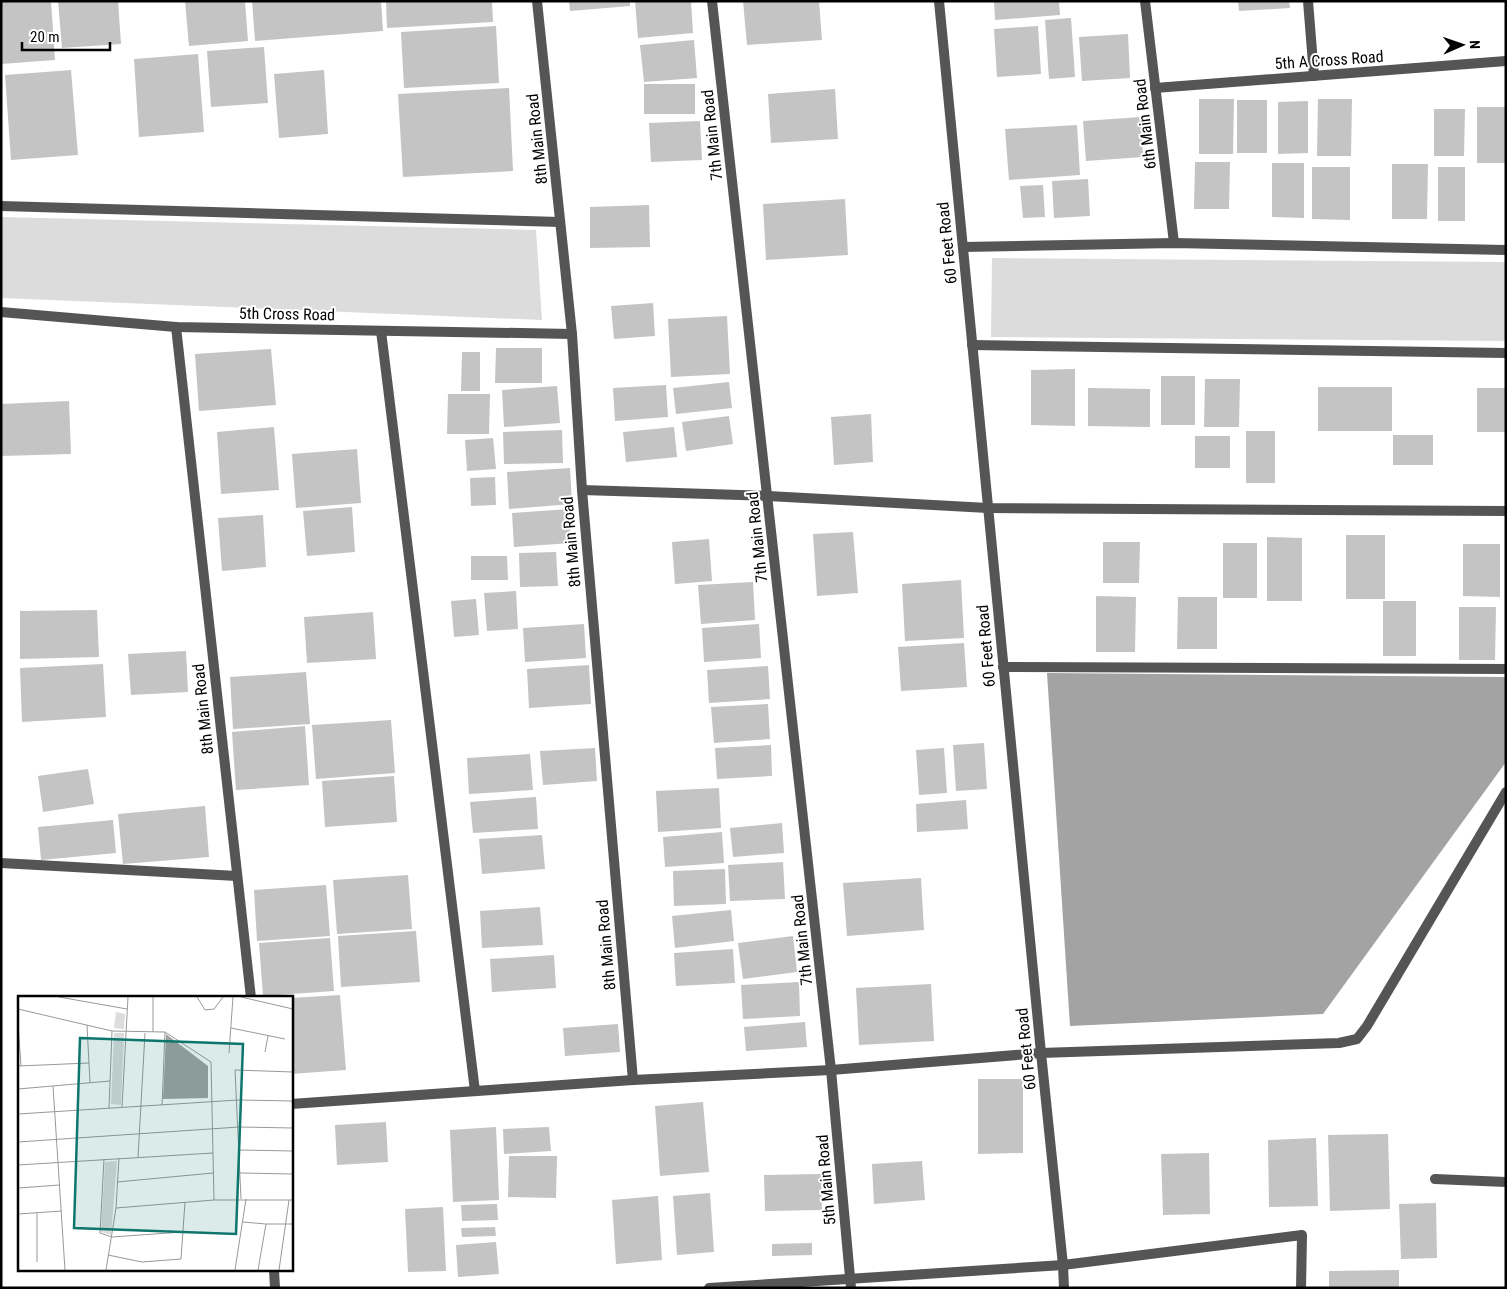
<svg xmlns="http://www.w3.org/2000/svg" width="1507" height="1289" font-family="'Roboto Condensed',sans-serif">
<rect width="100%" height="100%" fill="#fff"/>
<!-- green -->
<g fill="#dcdcdc">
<path d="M1 217 536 230 542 320 1 298Z"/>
<path d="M992 258 1506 262V341L991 337Z"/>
</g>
<!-- water -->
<path fill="#a3a3a3" d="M1047 673 1506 677V762L1323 1014 1070 1026Z"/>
<!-- building -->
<g fill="#c4c4c4">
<path d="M1 1H51L55 60 1 64Z"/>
<path d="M58 1H118L121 44 62 48Z"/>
<path d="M185 1H245L248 41 189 46Z"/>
<path d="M252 1H381L383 31 255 41Z"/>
<path d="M386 1H492L493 22 387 28Z"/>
<path d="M569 1H630V6L570 11Z"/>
<path d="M635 1H691L693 33 638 38Z"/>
<path d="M743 1H819L822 40 747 45Z"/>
<path d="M994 1H1059L1060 15 995 20Z"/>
<path d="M1238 1H1289L1290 8 1239 11Z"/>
<path d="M1071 18 1075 77 1049 79 1045 20Z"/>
<path d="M496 26 499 83 404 88 401 32Z"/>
<path d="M1038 26 1041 74 997 77 994 29Z"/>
<path d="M1128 34 1130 78 1082 81 1079 37Z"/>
<path d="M694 40 697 78 644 82 640 45Z"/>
<path d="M264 47 268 103 211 107 207 51Z"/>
<path d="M198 54 204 132 139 137 134 59Z"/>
<path d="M71 70 78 155 11 160 5 75Z"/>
<path d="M324 70 328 134 279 138 274 74Z"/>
<rect x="644" y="84" width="51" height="30"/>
<path d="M509 88 513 171 403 177 398 94Z"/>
<path d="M835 89 838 139 771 143 768 94Z"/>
<path d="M1199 99H1234L1233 154H1199Z"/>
<path d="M1318 99H1352L1351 156H1317Z"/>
<rect x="1237" y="100" width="30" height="53"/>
<path d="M1308 101V153L1278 154V102Z"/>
<rect x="1477" y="107" width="29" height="56"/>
<path d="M1434 109H1465L1464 156H1434Z"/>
<path d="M1141 117 1143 157 1086 161 1083 121Z"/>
<path d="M700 121 702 160 651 162 649 123Z"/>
<path d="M1077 125 1080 175 1009 180 1005 129Z"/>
<path d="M1195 162H1230L1229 209H1194Z"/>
<path d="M1272 163H1304V218L1272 217Z"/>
<path d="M1392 164H1428L1427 219H1392Z"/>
<path d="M1312 167H1350V220L1312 219Z"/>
<rect x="1438" y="167" width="27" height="54"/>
<path d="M1088 179 1090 216 1054 218 1052 181Z"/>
<path d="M1043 185 1045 217 1023 218 1020 186Z"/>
<path d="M845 199 848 255 766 260 763 204Z"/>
<path d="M649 205 650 247 590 248V207Z"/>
<path d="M653 303 655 336 614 339 611 306Z"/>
<path d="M727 316 730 374 671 377 668 319Z"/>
<path d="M496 348H542V383H495Z"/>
<path d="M271 349 276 405 199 411 195 354Z"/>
<path d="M462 352H480V391H461Z"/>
<path d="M1075 369V426L1031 425V370Z"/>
<rect x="1161" y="376" width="34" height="49"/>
<path d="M1205 379H1240L1239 427H1204Z"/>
<path d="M729 382 732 408 676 414 673 388Z"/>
<path d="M666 385 668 417 615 421 613 388Z"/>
<path d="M557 386 560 423 504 427 502 390Z"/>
<rect x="1318" y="387" width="74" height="44"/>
<path d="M1088 388 1150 389V427L1088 426Z"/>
<rect x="1477" y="388" width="29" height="44"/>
<path d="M448 394H490L489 434H447Z"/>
<path d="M69 401 71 454 1 456V404Z"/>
<path d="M871 414 873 462 834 465 831 417Z"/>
<path d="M729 416 733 444 686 451 682 422Z"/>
<path d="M274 427 279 490 221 494 217 432Z"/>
<path d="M674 427 677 457 626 462 623 432Z"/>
<path d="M562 430 563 463 504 464 503 432Z"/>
<rect x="1246" y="431" width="29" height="52"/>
<rect x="1393" y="435" width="40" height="30"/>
<rect x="1195" y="436" width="35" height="32"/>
<path d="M493 438 496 469 467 471 465 440Z"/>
<path d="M357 449 361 503 296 508 292 454Z"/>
<path d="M570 468 572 504 509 509 507 472Z"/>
<path d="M495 477 496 505 471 506 470 478Z"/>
<path d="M352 507 355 552 307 556 303 511Z"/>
<path d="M569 509 571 543 514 547 512 513Z"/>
<path d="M263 515 266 567 222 571 218 518Z"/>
<path d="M853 532 858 593 817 596 813 534Z"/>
<rect x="1346" y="535" width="39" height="64"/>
<path d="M1267 537 1302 538V601H1267Z"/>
<path d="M709 539 712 581 675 584 672 542Z"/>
<path d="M1103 542H1140L1139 583H1103Z"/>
<rect x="1223" y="543" width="34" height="55"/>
<path d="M1463 544H1500V597L1463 596Z"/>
<path d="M556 552 558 586 520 587 519 553Z"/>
<path d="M471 556H507L508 580H471Z"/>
<path d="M961 580 964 638 905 641 902 584Z"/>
<path d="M753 582 755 620 701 624 698 585Z"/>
<path d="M516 591 518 629 487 631 484 593Z"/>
<path d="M1096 596 1136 597 1135 652H1096Z"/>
<path d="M1178 597H1217V649H1177Z"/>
<path d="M476 599 479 635 454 637 451 601Z"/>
<rect x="1383" y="601" width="33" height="55"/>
<path d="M1459 607H1496L1495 660H1459Z"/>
<path d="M97 610 99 657 20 659V611Z"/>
<path d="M373 612 376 659 307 663 304 617Z"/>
<path d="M584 624 586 658 525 662 523 628Z"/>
<path d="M759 624 761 658 704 662 702 628Z"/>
<path d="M964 643 967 687 901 691 898 647Z"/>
<path d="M186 651 188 692 131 695 128 654Z"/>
<path d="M103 664 106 717 22 722 20 668Z"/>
<path d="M589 665 591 704 529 708 527 669Z"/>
<path d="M768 666 770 699 709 703 707 670Z"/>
<path d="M306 672 310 724 233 729 230 677Z"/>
<path d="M768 704 770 739 714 743 711 707Z"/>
<path d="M391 720 395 773 316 779 312 725Z"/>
<path d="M305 726 309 785 236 790 232 732Z"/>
<path d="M984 743 987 789 956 791 953 745Z"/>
<path d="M771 745 772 776 717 779 715 748Z"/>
<path d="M595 748 597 781 543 785 540 751Z"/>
<path d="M944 748 947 793 919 795 916 750Z"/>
<path d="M530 754 533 790 469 794 467 758Z"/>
<path d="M88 769 94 804 43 812 38 776Z"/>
<path d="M394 776 397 822 325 827 322 781Z"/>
<path d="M719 788 721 828 658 832 656 791Z"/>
<path d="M536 797 538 829 473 833 470 802Z"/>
<path d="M966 800 968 829 917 832 916 804Z"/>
<path d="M205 806 209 857 123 864 118 814Z"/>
<path d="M113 820 116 853 41 860 38 827Z"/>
<path d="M782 823 784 853 733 857 730 828Z"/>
<path d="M722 832 724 863 665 867 663 837Z"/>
<path d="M542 835 545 869 482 874 479 839Z"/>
<path d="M783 862 785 899 730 901 728 865Z"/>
<path d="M725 869 726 904 674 906 673 871Z"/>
<path d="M408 875 412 929 337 934 333 880Z"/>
<path d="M921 878 924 930 847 936 843 883Z"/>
<path d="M326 885 330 936 257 941 254 890Z"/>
<path d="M540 907 543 945 482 948 480 911Z"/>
<path d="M731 910 734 941 675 948 672 916Z"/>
<path d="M416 931 420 982 341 987 338 936Z"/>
<path d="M793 936 797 972 743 979 738 943Z"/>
<path d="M330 938 334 991 263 996 259 943Z"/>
<path d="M733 949 735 983 676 986 674 953Z"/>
<path d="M554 955 556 988 492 992 490 959Z"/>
<path d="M799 982 800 1016 743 1019 741 985Z"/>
<path d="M931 984 934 1041 859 1045 856 988Z"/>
<path d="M340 995 346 1070 291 1074V998Z"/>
<path d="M805 1022 807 1047 746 1051 744 1027Z"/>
<path d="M618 1024 620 1052 565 1056 563 1028Z"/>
<path d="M978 1079H1023V1153L978 1154Z"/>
<path d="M703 1102 709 1172 660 1176 655 1106Z"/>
<path d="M386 1122 388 1162 337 1165 335 1125Z"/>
<path d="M496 1127 499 1200 453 1202 450 1130Z"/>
<path d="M549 1127 551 1151 504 1154 503 1129Z"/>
<path d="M1388 1134 1390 1209 1330 1211 1328 1135Z"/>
<path d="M1316 1138 1318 1206 1269 1207 1268 1140Z"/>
<path d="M1209 1153 1210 1214 1163 1215 1161 1154Z"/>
<path d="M509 1156H557L556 1198 508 1197Z"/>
<path d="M922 1161 925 1200 874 1204 872 1164Z"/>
<path d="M821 1174 822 1210 765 1211 764 1175Z"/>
<path d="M710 1193 714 1252 677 1255 673 1196Z"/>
<path d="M658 1196 662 1260 616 1264 612 1200Z"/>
<path d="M1436 1203 1437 1258 1401 1259 1399 1204Z"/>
<path d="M497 1204 498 1220 462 1221 461 1205Z"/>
<path d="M443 1207 446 1271 408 1272 405 1209Z"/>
<path d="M495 1227 496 1236 462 1237 461 1228Z"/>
<path d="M496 1242 499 1274 458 1277 456 1245Z"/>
<path d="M812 1243V1255L772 1256V1244Z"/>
<path d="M1399 1270V1288H1329V1271Z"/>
</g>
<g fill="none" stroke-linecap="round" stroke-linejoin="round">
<!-- minor -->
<g stroke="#555" stroke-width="10">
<path d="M537 1 572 334 582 490 633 1080"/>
<path d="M712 1 831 1070 851 1288"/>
<path d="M939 1 1041 1053 1063 1265 1064 1288"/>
<path d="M1145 1 1174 243"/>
<path d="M1308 1 1314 76"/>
<path d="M1155 88 1506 61"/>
<path d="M1 206 560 222"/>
<path d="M963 247 1174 243 1506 250"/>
<path d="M1 312 176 327 572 334"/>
<path d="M176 327 251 998"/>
<path d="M381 331 475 1091"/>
<path d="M972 345 1506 353"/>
<path d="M582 490 768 496 988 508 1506 511"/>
<path d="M1003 667 1506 669"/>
<path d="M1 863 237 876"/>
<path d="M291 1104 633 1080 831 1070 1041 1053 1339 1043 1357 1039 1367 1026 1506 792"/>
<path d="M1435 1179 1506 1182"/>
<path d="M274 1270 275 1288"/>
<path d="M709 1288 1063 1265 1302 1235 1301 1288"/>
</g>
</g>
<g text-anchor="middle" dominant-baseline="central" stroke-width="4" stroke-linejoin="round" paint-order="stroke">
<!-- street labels -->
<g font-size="16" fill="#000" stroke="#fff">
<text transform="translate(1329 60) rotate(-4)">5th A Cross Road</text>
<text transform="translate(1145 124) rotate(-97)">6th Main Road</text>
<text transform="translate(712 135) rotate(-96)">7th Main Road</text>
<text transform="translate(537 139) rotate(-96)">8th Main Road</text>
<text transform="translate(947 243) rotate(-96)">60 Feet Road</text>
<text transform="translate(287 314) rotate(1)">5th Cross Road</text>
<text transform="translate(757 537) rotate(-96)">7th Main Road</text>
<text transform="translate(571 542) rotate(-95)">8th Main Road</text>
<text transform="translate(986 646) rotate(-95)">60 Feet Road</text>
<text transform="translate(203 709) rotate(-96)">8th Main Road</text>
<text transform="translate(802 940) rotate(-96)">7th Main Road</text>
<text transform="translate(606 945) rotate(-95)">8th Main Road</text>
<text transform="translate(1026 1049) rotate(-96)">60 Feet Road</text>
<text transform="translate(826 1180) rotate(-95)">5th Main Road</text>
</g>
</g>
<!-- overview -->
<g transform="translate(18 996)">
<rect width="275" height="275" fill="#fff"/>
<path d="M98 16 107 18 106 33 96 32ZM96 37H106L103 109 93 108ZM99 165 93 239 83 236 87 166Z" fill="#dcdcdc"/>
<path d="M148 38 190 70V102L145 103Z" fill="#a3a3a3"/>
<path fill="none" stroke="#999" stroke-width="1" d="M41 1 109 13M135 1V36M179 1 187 14 196 13 205 1M223 1 275 13M0 13 94 35 147 36 193 66 196 204M0 28 3 70M69 29 72 87M213 32 267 43M247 56 250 40M211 57 215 1M0 70 71 67M35 90 47 274M0 93 92 85M144 109 147 36M104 111 110 1M91 112 94 35M0 118 220 104 275 105M0 146 221 131 275 132M221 154 275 155M120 161 127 37M86 163 82 237 94 241 165 236M0 169 195 157M222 177 275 178M99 186 195 177M0 192 42 189M223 203 217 74 275 76M98 212 196 204H275M19 217V266M0 218 44 215M225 226 248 228 240 274M248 228H275M90 259 124 266 163 263 167 206M88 274 98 212 101 162M217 274 228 203M261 274 271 204"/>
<path fill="#0f766e" fill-opacity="0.15" stroke="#0f766e" stroke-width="2.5" d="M62 42 225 48 218 238 56 232Z"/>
<rect width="275" height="275" fill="none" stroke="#000" stroke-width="2.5"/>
</g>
<!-- border -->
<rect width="1507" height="1289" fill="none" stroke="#000000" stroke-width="5"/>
<!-- north arrow -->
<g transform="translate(1462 45) rotate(88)" stroke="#ffffff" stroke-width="4" paint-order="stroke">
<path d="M0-4L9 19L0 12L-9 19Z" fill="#000000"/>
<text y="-8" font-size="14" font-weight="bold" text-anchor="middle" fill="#000000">N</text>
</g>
<!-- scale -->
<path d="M22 42v8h88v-8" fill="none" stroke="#000000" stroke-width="2.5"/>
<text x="30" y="42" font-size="15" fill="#000000" stroke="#ffffff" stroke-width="4" paint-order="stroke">20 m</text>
</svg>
